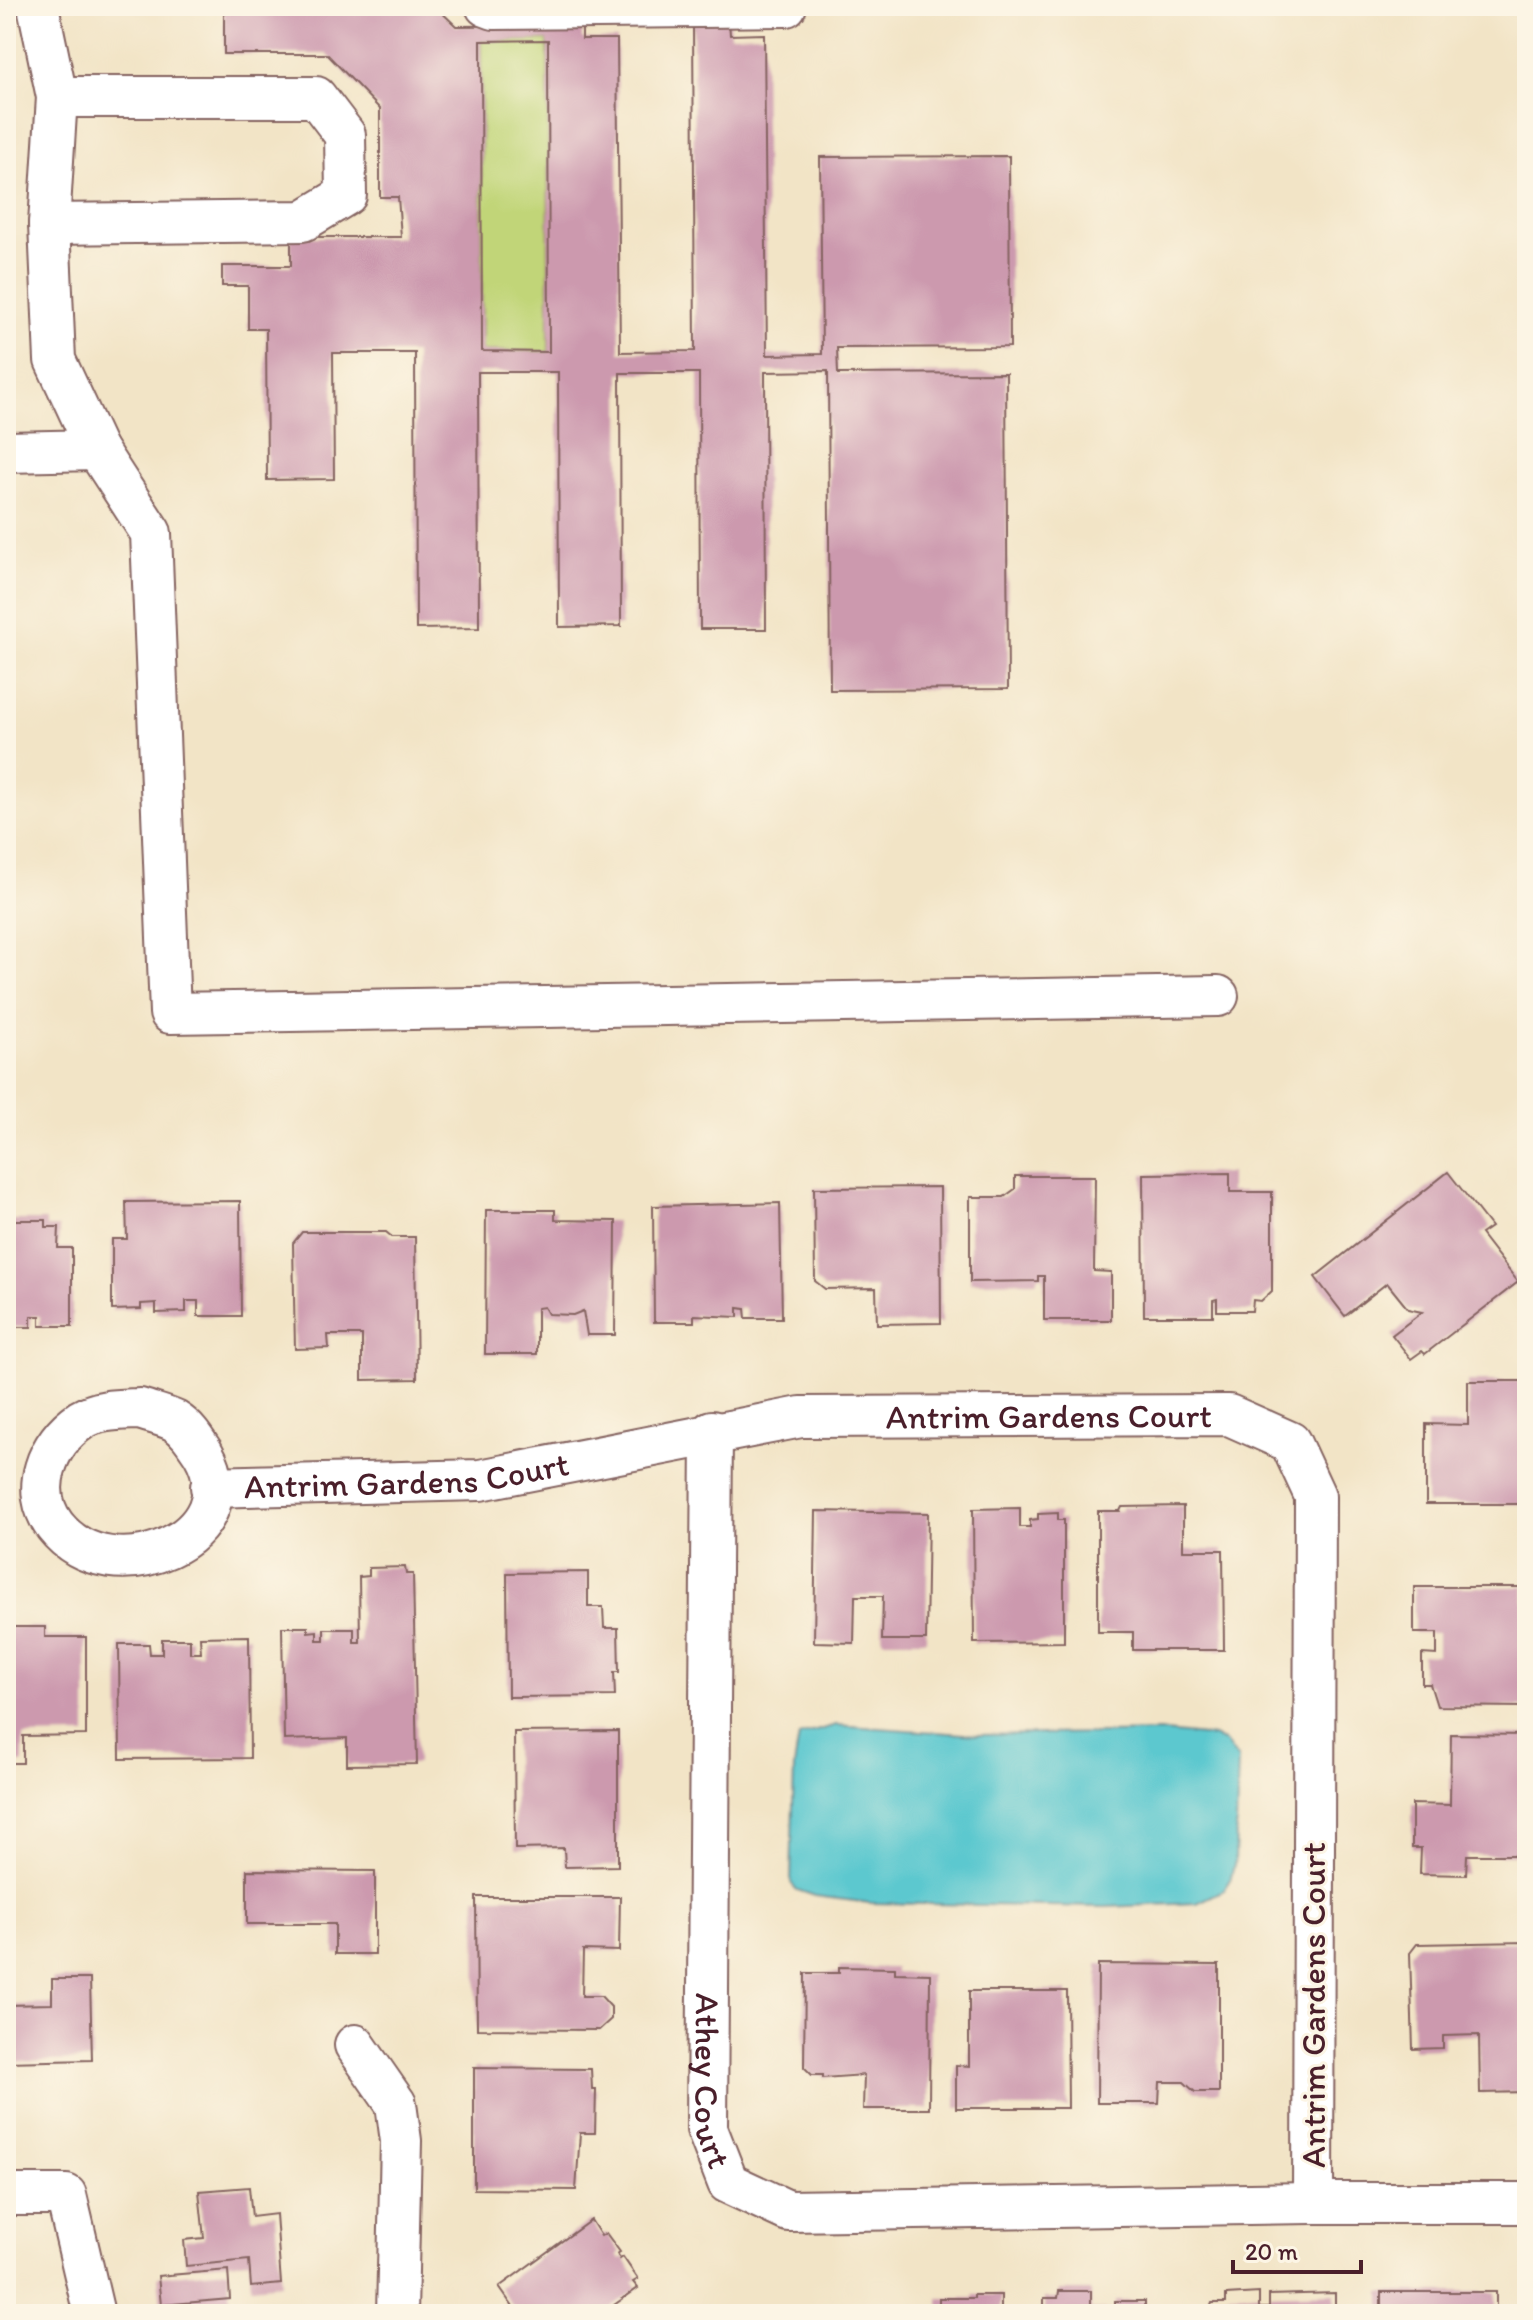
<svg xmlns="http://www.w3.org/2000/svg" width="1533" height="2320" font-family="Itim,sans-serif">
<rect width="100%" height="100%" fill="#fcf5e5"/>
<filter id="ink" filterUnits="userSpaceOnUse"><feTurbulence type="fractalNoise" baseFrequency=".0125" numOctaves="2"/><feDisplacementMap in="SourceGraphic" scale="16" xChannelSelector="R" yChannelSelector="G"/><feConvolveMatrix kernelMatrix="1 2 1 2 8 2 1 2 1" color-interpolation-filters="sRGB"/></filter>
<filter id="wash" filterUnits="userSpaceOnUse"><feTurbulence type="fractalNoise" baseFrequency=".006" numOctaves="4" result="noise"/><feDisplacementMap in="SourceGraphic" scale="32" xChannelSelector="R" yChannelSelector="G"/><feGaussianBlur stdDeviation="1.8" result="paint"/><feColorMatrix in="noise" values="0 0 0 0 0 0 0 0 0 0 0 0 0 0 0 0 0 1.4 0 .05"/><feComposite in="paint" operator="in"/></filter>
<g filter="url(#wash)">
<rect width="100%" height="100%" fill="#f2e4c6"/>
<!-- green -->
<path fill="#c1d578" stroke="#867a52" stroke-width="2" d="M548 40 549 352 482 351 481 41Z"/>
<!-- water -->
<path fill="#5bc8cf" stroke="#52747d" stroke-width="2" d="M836 1725 977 1735 1165 1732 1213 1737 1225 1742 1238 1759 1235 1861 1230 1881 1224 1890 1197 1903 1105 1907 870 1903 815 1896 797 1890 791 1883 794 1767 799 1736Z"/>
<g id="blocks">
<!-- building -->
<g fill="#cc99ae" fill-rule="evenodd">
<path d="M224 6H435L456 26 582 25V39H617L620 352 695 351 693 22 729 21 730 35 764 34 767 355 822 354 820 157 1009 156 1010 347 837 348 838 374 1006 373 1008 689 830 690 828 371 765 372 766 629H700L699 373H620L621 626 559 627 558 372H478L479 628 416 629 415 353H333L334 479 267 480 266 329H248V286H222V266H291V237H401L398 197H380V109L327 54H224ZM548 40 549 352 482 351 481 41Z"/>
<path d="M1448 1172 1491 1227 1481 1234 1518 1282 1425 1354 1422 1351 1411 1359 1392 1335 1422 1312 1408 1309 1387 1283 1345 1316 1315 1277Z"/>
<path d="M1230 1173V1192H1272V1291L1261 1301 1253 1300 1252 1311H1217V1299L1213 1300V1316H1144L1143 1174Z"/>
<path d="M1015 1176H1095L1094 1271 1111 1272V1320H1044V1276H1038V1281L970 1282V1197H1004L1015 1189Z"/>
<path d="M940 1187 941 1323 877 1324 876 1288 825 1289 815 1281 814 1188Z"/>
<path d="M240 1201 241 1316H198V1301H186V1312L156 1313V1303L141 1304V1309L112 1310V1239H127L126 1202Z"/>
<path d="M780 1203 782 1318H746L745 1309 738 1308V1317L694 1315V1322H654L653 1206Z"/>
<path d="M486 1210H555V1220L616 1221 615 1335H587L583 1311 573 1315 548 1314 544 1307 537 1308V1354H485Z"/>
<path d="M6 1220H46V1227H59L58 1248H72V1326H40V1316H31V1327H6Z"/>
<path d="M302 1232H386L392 1237H415L417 1379 362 1380V1335H328L329 1348 295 1349 293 1243Z"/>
<path d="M1468 1381H1527V1504H1426V1424L1468 1425Z"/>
<path d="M1183 1506V1550H1223L1224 1650H1133V1632H1098V1511H1120L1122 1507Z"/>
<path d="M1020 1508V1527H1030V1520L1038 1519V1514L1058 1513V1520H1064V1642L974 1643 973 1509Z"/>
<path d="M816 1511 928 1513 926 1640H882L883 1596H855L854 1643 814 1642Z"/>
<path d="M405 1567 406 1574H413L417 1764 347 1765V1738L284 1740 282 1627H308V1632L317 1631V1640H324V1629H354V1642H360L359 1577 369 1576V1568Z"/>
<path d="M588 1572V1607H603L604 1628H618L619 1672H614L615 1696 508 1697 507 1573Z"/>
<path d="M1414 1587H1524V1707L1437 1706 1430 1684H1422V1654L1437 1655V1633H1414Z"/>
<path d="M8 1627H45V1637H86V1735L23 1736V1763H6Z"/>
<path d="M249 1636 250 1758 120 1759 119 1644H149L150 1654H162V1639H190V1653H201L200 1637Z"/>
<path d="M618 1731V1866L565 1867 564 1848 515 1849 514 1732Z"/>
<path d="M1451 1734 1527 1735V1855H1467L1466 1875 1420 1874 1421 1848H1412V1804L1450 1805Z"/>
<path d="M247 1870 375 1871V1954H335V1924H247Z"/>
<path d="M476 1897H620L619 1951 583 1950 582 1996H601L611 2007V2019L599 2030 477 2029Z"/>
<path d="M1527 1942V2092L1480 2093 1479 2035 1443 2036V2048L1413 2049 1410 1953 1417 1944Z"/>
<path d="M1098 1964 1219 1965V2092H1195L1184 2082H1160L1159 2103H1097Z"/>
<path d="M839 1967 895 1968V1973L930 1974 929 2109H863L864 2075 823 2078V2075H812L804 2067 805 1973H839Z"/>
<path d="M52 1979H90L92 2060 6 2062V2005L52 2004Z"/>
<path d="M969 1991H1067L1068 2108H956V2065L969 2066Z"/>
<path d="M474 2068 591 2069 592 2089H596L595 2133H580L576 2190 474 2189Z"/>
<path d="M249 2187 252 2217 276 2214 281 2284 251 2287 249 2260 186 2266 184 2240 204 2238 199 2191Z"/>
<path d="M591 2220 601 2236 606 2233 620 2252 617 2254 620 2259 623 2257 638 2279 633 2282 638 2288 607 2310 610 2314H518L499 2287Z"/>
<path d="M228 2270 230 2299 161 2305 158 2276Z"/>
<path d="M1059 2291H1091V2310H1115V2301H1145V2311L1156 2314H1044V2298H1058Z"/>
<rect x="1381" y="2292" width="115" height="22"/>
<path d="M1259 2293V2308H1269V2295L1335 2293V2314H1208L1212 2303H1226V2295Z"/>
<path d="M974 2295H1001V2314H939V2298H974Z"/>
</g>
</g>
</g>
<g filter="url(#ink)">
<use href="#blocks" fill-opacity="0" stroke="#856461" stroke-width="2"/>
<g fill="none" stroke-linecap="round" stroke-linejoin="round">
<!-- minor casing -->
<g stroke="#856461" stroke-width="44">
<g id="minor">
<path d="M486 6 494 9 786 6"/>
<path d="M49 224 303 221 346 195 345 135 316 97H57"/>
<path d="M97 450 151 533 170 1013 1218 996"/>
<path d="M6 452 97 450 55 360 49 224 57 97 38 6"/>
<path d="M140 1409C151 1413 165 1416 175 1421 188 1429 195 1441 203 1453 251 1536 111 1598 55 1526 28 1490 47 1443 81 1420 99 1409 120 1410 140 1409Z"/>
<path id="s1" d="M712 1431 707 2129 728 2183 788 2211 1313 2203"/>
<path id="s2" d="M211 1487 480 1480 801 1417 1229 1415 1290 1442 1315 1496 1313 2203H1527"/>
<path d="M355 2045 396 2104 401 2141 397 2314"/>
<path d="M6 2195H66L94 2314"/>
</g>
</g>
<!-- minor -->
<use href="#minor" stroke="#fff" stroke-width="40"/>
</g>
</g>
<g text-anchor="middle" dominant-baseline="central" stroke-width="6" stroke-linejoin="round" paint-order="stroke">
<!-- street labels -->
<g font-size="34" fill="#4a1f2b" stroke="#fcf5e5">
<text stroke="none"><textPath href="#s2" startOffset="844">Antrim Gardens Court</textPath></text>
<text stroke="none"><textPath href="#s2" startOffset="196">Antrim Gardens Court</textPath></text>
<text transform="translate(1313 2005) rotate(-90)">Antrim Gardens Court</text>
<text stroke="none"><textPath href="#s1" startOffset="650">Athey Court</textPath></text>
</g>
</g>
<!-- margin -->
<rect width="1533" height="2320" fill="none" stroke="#fcf5e5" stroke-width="32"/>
<!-- scale -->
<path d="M1233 2260v12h128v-12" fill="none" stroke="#4a1f2b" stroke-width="4"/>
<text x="1245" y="2260" font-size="24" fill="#4a1f2b" stroke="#fcf5e5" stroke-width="6" paint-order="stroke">20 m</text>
</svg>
